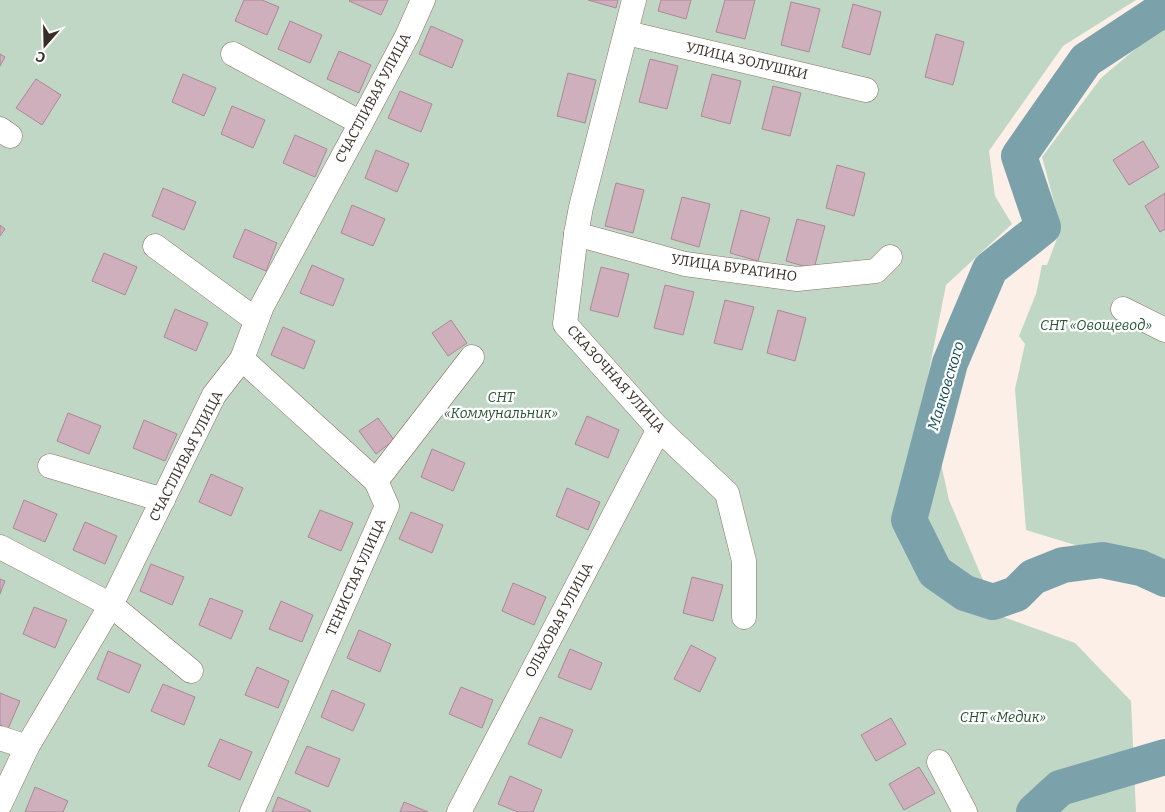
<svg xmlns="http://www.w3.org/2000/svg" width="1165" height="812" font-family="Bitter,serif">
<rect width="100%" height="100%" fill="#fbefe7"/>
<!-- green -->
<g fill="#c1d7c6">
<path d="M0 0H1136L1063 46 989 151 995 196 1012 224 946 285 925 391 949 500 998 615 1075 643 1131 701 1136 812H0Z"/>
<path d="M1165 24V567L1085 548 1026 530 1015 389 1025 344 1019 336 1036 294 1042 265H1047L1061 228 1042 157 1101 78Z"/>
</g>
<g fill="none" stroke-linecap="round" stroke-linejoin="round">
<!-- river -->
<g stroke="#7ba2ab" stroke-width="36">
<path d="M1165 8 1086 60 1019 156 1043 227 990 269 950 363 909 520 935 572 965 593 993 602 1016 594 1033 577 1063 565 1102 560 1141 568 1165 579"/>
<path d="M1034 812 1060 788 1165 757"/>
</g>
</g>
<!-- building -->
<g fill="#d0afbc" stroke="#a98996">
<path d="M244 0H262L279 7 267 35 235 21Z"/>
<path d="M350 0H388L381 15 349 1Z"/>
<path d="M588 0H618L616 8Z"/>
<path d="M661 0H691L686 19 658 11Z"/>
<path d="M725 0H755L745 39 716 32Z"/>
<path d="M791 2 820 9 809 52 781 45Z"/>
<path d="M853 4 881 12 870 55 842 47Z"/>
<path d="M290 21 322 35 310 63 278 49Z"/>
<path d="M431 26 463 40 452 68 419 54Z"/>
<path d="M936 34 964 42 953 85 925 77Z"/>
<path d="M339 51 371 65 359 93 327 79Z"/>
<path d="M0 54 5 57 0 66Z"/>
<path d="M650 59 678 66 667 109 639 102Z"/>
<path d="M568 73 596 80 585 123 557 116Z"/>
<path d="M183 74 216 88 204 116 172 102Z"/>
<path d="M712 74 741 81 730 124 701 116Z"/>
<path d="M36 79 61 95 42 125 16 108Z"/>
<path d="M773 86 801 93 790 136 762 129Z"/>
<path d="M400 91 432 104 421 132 388 118Z"/>
<path d="M232 106 265 120 253 148 221 134Z"/>
<path d="M295 135 327 149 315 177 283 163Z"/>
<path d="M1143 141 1159 167 1129 185 1113 160Z"/>
<path d="M376 150 409 164 397 192 365 178Z"/>
<path d="M837 165 865 173 854 216 826 208Z"/>
<path d="M616 183 644 190 633 233 605 226Z"/>
<path d="M163 188 196 202 184 230 152 216Z"/>
<path d="M1165 193V229L1160 232 1145 206Z"/>
<path d="M682 197 710 204 699 247 671 239Z"/>
<path d="M352 205 385 219 373 246 341 233Z"/>
<path d="M741 210 770 218 758 261 730 253Z"/>
<path d="M797 219 825 226 814 269 786 261Z"/>
<path d="M0 225 5 229 0 236Z"/>
<path d="M245 229 277 243 266 271 233 257Z"/>
<path d="M104 253 137 267 125 295 92 281Z"/>
<path d="M312 265 344 279 333 306 300 293Z"/>
<path d="M601 267 629 274 618 317 590 310Z"/>
<path d="M665 285 694 292 683 335 654 328Z"/>
<path d="M725 300 754 307 742 350 714 343Z"/>
<path d="M175 309 208 323 196 351 164 337Z"/>
<path d="M778 310 806 318 795 361 767 353Z"/>
<path d="M451 320 467 343 448 356 432 333Z"/>
<path d="M283 327 315 341 304 369 271 355Z"/>
<path d="M68 413 101 426 89 454 57 441Z"/>
<path d="M587 416 619 430 608 458 575 444Z"/>
<path d="M378 418 394 440 376 454 359 431Z"/>
<path d="M144 420 177 434 165 461 133 448Z"/>
<path d="M432 449 465 463 453 491 421 477Z"/>
<path d="M211 474 243 488 231 516 199 502Z"/>
<path d="M567 488 600 502 588 530 556 516Z"/>
<path d="M24 500 57 514 45 542 13 528Z"/>
<path d="M320 510 353 523 341 551 308 537Z"/>
<path d="M411 512 443 525 432 553 399 539Z"/>
<path d="M85 522 117 536 105 564 73 550Z"/>
<path d="M151 564 184 577 172 605 140 591Z"/>
<path d="M692 577 723 585 713 621 683 613Z"/>
<path d="M0 579 5 581 0 594Z"/>
<path d="M513 583 546 597 534 625 502 611Z"/>
<path d="M210 598 243 611 231 639 199 625Z"/>
<path d="M281 601 313 615 302 642 269 629Z"/>
<path d="M34 607 67 620 55 648 23 634Z"/>
<path d="M359 630 391 644 380 672 347 658Z"/>
<path d="M691 645 716 658 700 692 674 679Z"/>
<path d="M570 649 602 663 591 690 558 677Z"/>
<path d="M108 651 141 665 129 693 97 679Z"/>
<path d="M257 667 289 681 278 708 245 695Z"/>
<path d="M163 684 195 697 184 725 151 711Z"/>
<path d="M461 687 493 700 482 728 449 714Z"/>
<path d="M332 690 365 704 353 731 321 717Z"/>
<path d="M0 693 20 701 8 729 0 725Z"/>
<path d="M540 717 573 730 561 758 528 744Z"/>
<path d="M891 718 906 744 876 761 861 735Z"/>
<path d="M220 739 252 752 240 780 208 766Z"/>
<path d="M307 746 340 759 328 787 295 773Z"/>
<path d="M919 767 935 793 904 810 889 784Z"/>
<path d="M510 776 542 790 533 812H518L498 804Z"/>
<path d="M35 787 68 801 63 812H25Z"/>
<path d="M278 797 311 811 310 812H272Z"/>
<path d="M404 802 428 812H400Z"/>
</g>
<g fill="none" stroke-linecap="round" stroke-linejoin="round">
<!-- minor casing -->
<g stroke="#8a6f5f" stroke-width="25">
<g id="minor">
<path d="M634 0 581 207 576 234 565 324 657 427 727 493 744 561V617"/>
<path d="M627 33 866 90"/>
<path d="M233 54 361 123"/>
<path d="M0 129 10 136"/>
<path d="M576 234 685 264 797 279 876 271 890 257"/>
<path d="M155 246 256 320"/>
<path d="M1123 309 1165 330"/>
<path d="M242 359 376 481 387 506 252 812"/>
<path d="M50 466 163 500"/>
<path d="M376 481 472 357"/>
<path d="M0 547 111 605 191 671"/>
<path d="M0 738 27 747"/>
<path d="M939 762 965 812"/>
<path d="M0 804 27 747 111 605 214 395 242 359 262 306 361 123 407 36 423 0"/>
<path d="M459 812 659 429"/>
</g>
</g>
<!-- minor -->
<use href="#minor" stroke="#fff" stroke-width="24"/>
</g>
<g text-anchor="middle" dominant-baseline="central" stroke-width="4.5" stroke-linejoin="round" paint-order="stroke">
<!-- street labels -->
<g font-size="14" fill="#382d26" stroke="#fff">
<text transform="translate(747 61) rotate(13)">УЛИЦА ЗОЛУШКИ</text>
<text transform="translate(373 98) rotate(-62)">СЧАСТЛИВАЯ УЛИЦА</text>
<text transform="translate(734 268) rotate(8)">УЛИЦА БУРАТИНО</text>
<text transform="translate(616 379) rotate(48)">СКАЗОЧНАЯ УЛИЦА</text>
<text transform="translate(186 456) rotate(-63)">СЧАСТЛИВАЯ УЛИЦА</text>
<text transform="translate(356 577) rotate(-66)">ТЕНИСТАЯ УЛИЦА</text>
<text transform="translate(559 620) rotate(-62)">ОЛЬХОВАЯ УЛИЦА</text>
</g>
<!-- park labels -->
<g font-size="14" font-style="italic" fill="#255434" stroke="#fff">
<text x="1096" y="325">СНТ «Овощевод»</text>
<text x="501" y="397">СНТ<tspan x="501" dy="16">«Коммунальник»</tspan></text>
<text x="1003" y="717">СНТ «Медик»</text>
</g>
<!-- water labels -->
<g font-size="15" font-style="italic" fill="#114b56" stroke="#fff">
<text transform="translate(946 386) rotate(-73)">Маяковского</text>
</g>
</g>
<!-- north arrow -->
<g transform="translate(45 45) rotate(200)" stroke="#ffffff" stroke-width="4" paint-order="stroke">
<path d="M0-4L9 19L0 12L-9 19Z" fill="#382d26"/>
<text y="-8" font-size="14" font-weight="bold" text-anchor="middle" fill="#382d26">С</text>
</g>
</svg>
